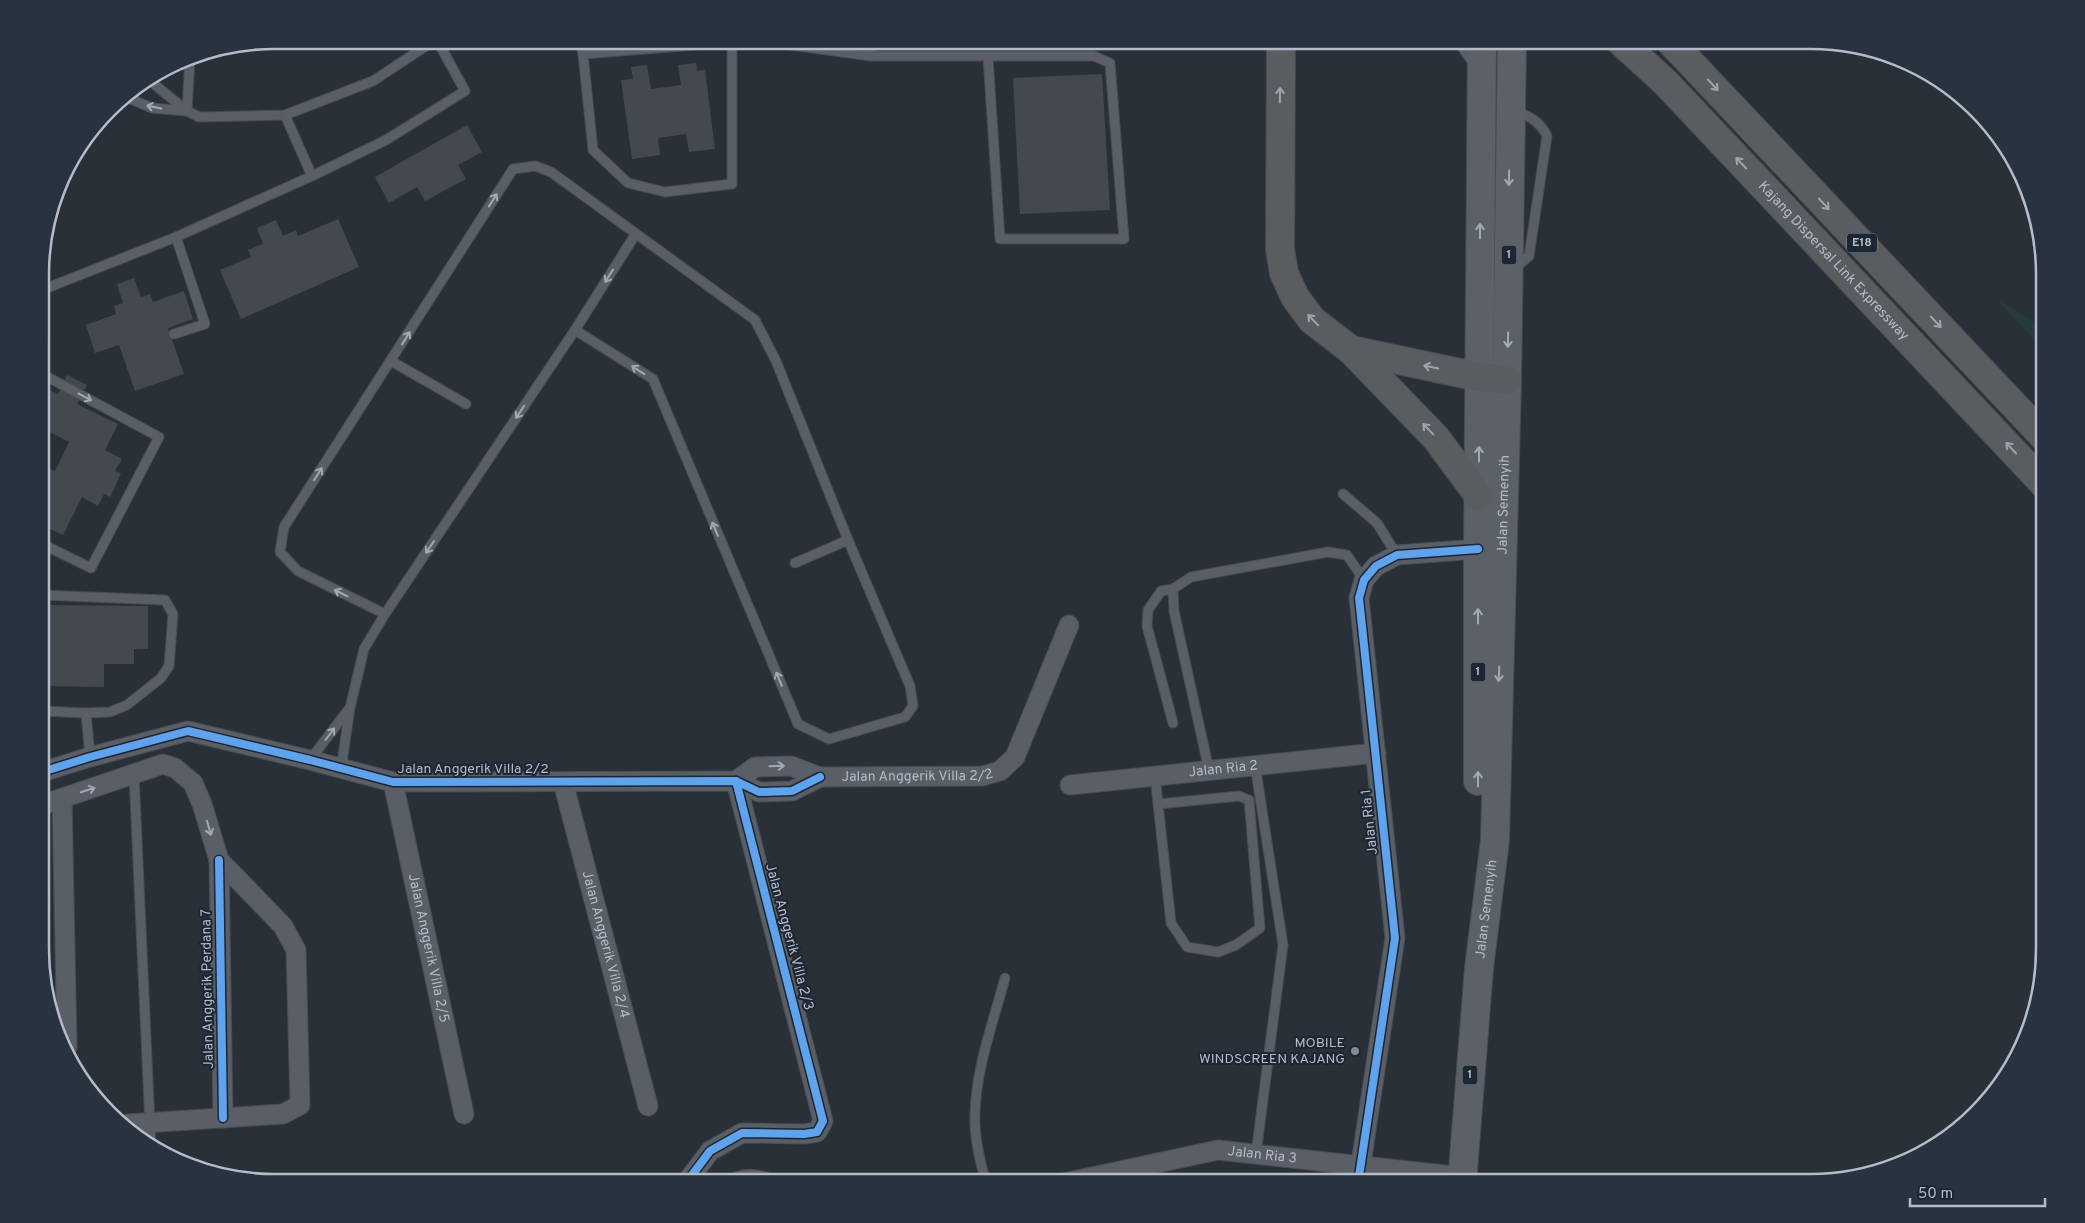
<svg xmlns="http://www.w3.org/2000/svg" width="2085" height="1223" font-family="Overpass,sans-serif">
<rect width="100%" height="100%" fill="#2a3038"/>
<!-- green -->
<path fill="#273a3e" d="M1996 298 2044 328V351Z"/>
<!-- building -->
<g fill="#444950">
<path d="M696 63 697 71 705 70 715 149 689 152 686 134 658 138 660 155 632 159 621 80 633 79 631 67 647 65 651 89 681 85 678 65Z"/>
<path d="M1102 74 1110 210 1020 214 1013 78Z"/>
<path d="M467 125 482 152 458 165 466 179 425 201 417 187 389 203 375 177Z"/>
<path d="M338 219 359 267 241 319 220 270 251 257 248 250 263 244 257 228 276 220 283 236 296 230 298 236Z"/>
<path d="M134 278 141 297 150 294 153 302 184 291 193 319 168 328 184 374 135 391 119 345 95 353 86 325 116 314 114 306 123 303 117 284Z"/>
<path d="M67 375 87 385 77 404 118 424 105 450 122 459 115 471 121 474 110 497 104 494 98 506 82 497 63 535 42 525V465L55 471 69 442 42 428V386L58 394Z"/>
<path d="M42 605 148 606V649H134V664H104V687L42 686Z"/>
</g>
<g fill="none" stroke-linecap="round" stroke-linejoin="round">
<!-- service casing -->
<g stroke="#484c53" stroke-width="11">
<g id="service">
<path d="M580 40 583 54"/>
<path d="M871 40V56H1094L1110 63 1124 239H1000L988 57"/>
<path d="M1132 40 1142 44 1185 40"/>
<path d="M1457 40 1474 64"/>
<path d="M732 42V184L665 192 628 183 593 150 583 54 732 42 762 41 871 56"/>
<path d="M149 80 187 111 199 117 285 115 373 81 435 40"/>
<path d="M123 96 152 108 186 111"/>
<path d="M1513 110C1529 116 1540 121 1547 136L1529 256 1521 263 1513 265"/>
<path d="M187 111 190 57"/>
<path d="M285 115 312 176"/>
<path d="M42 290 176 237 312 176 386 140 465 91 437 40"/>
<path d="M174 334 205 324 176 237"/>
<path d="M391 361 466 404"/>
<path d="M42 374 159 437 91 568 42 544"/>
<path d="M1343 494 1377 523 1397 555"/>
<path d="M795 563 848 540"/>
<path d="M1173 589 1161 591 1148 610 1147 626 1173 723"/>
<path d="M42 595 165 600 173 614 169 666 161 678 127 705 110 712 86 713 90 757"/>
<path d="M385 614 298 571 280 552 284 527 513 169 535 166 551 172 755 320 776 361 848 540 910 686 913 706 905 717 829 739 798 724 653 379 575 330"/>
<path d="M42 711 86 713"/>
<path d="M310 760 348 710"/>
<path d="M1255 765 1283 945 1256 1154"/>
<path d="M341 769 350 708 364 649 385 614 575 330 635 235"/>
<path d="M1209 770 1174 611 1173 589 1191 577 1328 552 1347 555 1364 580"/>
<path d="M134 774 151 1147"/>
<path d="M1155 776 1171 923 1187 947 1218 952 1236 945 1260 928 1249 800 1239 796 1158 804"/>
<path d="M1134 1168 1141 1183"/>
<path d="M727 1183C743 1168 764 1175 782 1183"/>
<path d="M986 1183C980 1161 974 1137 975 1114 976 1068 993 1023 1005 978"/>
</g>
</g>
<!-- minor casing -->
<g stroke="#484c53" stroke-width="21">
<g id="minor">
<path d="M42 772 90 757 188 731 310 760 393 782 736 781 759 792 792 791 820 777"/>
<path id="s1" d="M736 781 755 767 791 766 820 777 983 776 1000 771 1015 757 1069 625"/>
<path id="s2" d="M393 782 464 1114"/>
<path id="s3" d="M563 782 648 1106"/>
<path id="s4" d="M1070 785 1376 753"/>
<path d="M62 798 67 1047"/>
<path d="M42 805 163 764 175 768 193 783 202 804 219 860 283 926 296 950 300 1105 283 1114 128 1124"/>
<path d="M219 860 223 1118"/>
<path d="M686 1183 710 1151 742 1133 804 1134 817 1132 823 1121 736 781"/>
<path id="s5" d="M1064 1183 1218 1150 1463 1177"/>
<path d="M1358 1183 1395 938 1359 598 1364 580 1376 566 1397 555 1478 549"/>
</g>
</g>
<!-- primary casing -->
<g stroke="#484c55" stroke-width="30">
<g id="primary">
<path d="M1478 781V549L1482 40"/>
<path id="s6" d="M1462 1183 1479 968 1495 840 1507 380 1512 40"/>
</g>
</g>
<!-- motorway casing -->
<g stroke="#474c53" stroke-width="30">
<g id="motorway">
<path d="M1281 40 1280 249 1284 273 1295 297 1312 320 1351 350 1436 438 1479 496"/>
<path id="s7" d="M1619 40 1665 82 2044 484"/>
<path d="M1669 40 2044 437"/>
<path d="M1351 350 1479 377 1507 380"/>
</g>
</g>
<!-- service -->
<use href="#service" stroke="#5a5e66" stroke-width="9"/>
<!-- minor -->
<use href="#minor" stroke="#5a5e66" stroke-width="19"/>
<!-- primary -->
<use href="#primary" stroke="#5c6168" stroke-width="28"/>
<!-- motorway -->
<use href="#motorway" stroke="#5a5d60" stroke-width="28"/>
<!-- cycleway casing -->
<g stroke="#1d2633" stroke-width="11">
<g id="cycleway">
<path d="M42 772 90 757 188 731 310 760 393 782 736 781 759 792 792 791 820 777"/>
<path d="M219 860 223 1118"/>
<path d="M686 1183 710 1151 742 1133 804 1134 817 1132 823 1121 736 781"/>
<path d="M1358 1183 1395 938 1359 598 1364 580 1376 566 1397 555 1478 549"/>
</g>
</g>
<!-- cycleway -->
<use href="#cycleway" stroke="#60a3ed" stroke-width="8"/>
</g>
<!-- one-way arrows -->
<defs><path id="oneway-shaft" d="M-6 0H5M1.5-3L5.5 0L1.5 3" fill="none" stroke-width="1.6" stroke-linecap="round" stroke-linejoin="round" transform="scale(1.25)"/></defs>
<g stroke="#9ea4af">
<use href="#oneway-shaft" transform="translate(1713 85) rotate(47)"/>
<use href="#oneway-shaft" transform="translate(1280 95) rotate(-89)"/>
<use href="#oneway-shaft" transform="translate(1741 163) rotate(-133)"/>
<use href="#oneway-shaft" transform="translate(1824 204) rotate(47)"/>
<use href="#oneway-shaft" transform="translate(1313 320) rotate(-134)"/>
<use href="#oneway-shaft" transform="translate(1936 322) rotate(47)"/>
<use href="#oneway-shaft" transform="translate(1431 367) rotate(-168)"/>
<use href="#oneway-shaft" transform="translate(1428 429) rotate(-134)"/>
<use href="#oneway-shaft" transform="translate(2011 448) rotate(-133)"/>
</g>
<g stroke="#a2a9b5">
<use href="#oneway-shaft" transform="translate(154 107) rotate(-168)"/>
<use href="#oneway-shaft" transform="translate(493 200) rotate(-58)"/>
<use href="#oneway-shaft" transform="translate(609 276) rotate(122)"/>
<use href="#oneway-shaft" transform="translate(406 338) rotate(-58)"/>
<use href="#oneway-shaft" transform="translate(638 370) rotate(-147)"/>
<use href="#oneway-shaft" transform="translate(85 397) rotate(28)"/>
<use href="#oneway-shaft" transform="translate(520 412) rotate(124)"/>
<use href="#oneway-shaft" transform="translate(318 474) rotate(-57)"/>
<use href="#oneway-shaft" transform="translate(715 529) rotate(-113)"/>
<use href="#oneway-shaft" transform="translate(430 547) rotate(124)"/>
<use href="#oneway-shaft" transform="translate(341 593) rotate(-154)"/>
<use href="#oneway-shaft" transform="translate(779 679) rotate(-113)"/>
<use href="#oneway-shaft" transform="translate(330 734) rotate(-53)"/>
<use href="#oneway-shaft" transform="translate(777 766) rotate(-2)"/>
<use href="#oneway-shaft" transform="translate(88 790) rotate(-18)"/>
<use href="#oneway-shaft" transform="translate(209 828) rotate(74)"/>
</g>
<g stroke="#a2aab6">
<use href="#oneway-shaft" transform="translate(1509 178) rotate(91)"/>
<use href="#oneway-shaft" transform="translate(1480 231) rotate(-90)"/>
<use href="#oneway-shaft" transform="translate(1508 340) rotate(91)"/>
<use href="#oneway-shaft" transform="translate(1479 454) rotate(-90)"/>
<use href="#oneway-shaft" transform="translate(1478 616) rotate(-90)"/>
<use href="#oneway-shaft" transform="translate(1499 674) rotate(92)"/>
<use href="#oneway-shaft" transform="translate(1478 779) rotate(-90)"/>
</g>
<!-- markers -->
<circle fill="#848b96" stroke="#1d2633" stroke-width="2" cx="1355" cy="1051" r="5"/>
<g text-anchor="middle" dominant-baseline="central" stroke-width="4" stroke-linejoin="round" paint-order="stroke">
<!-- shield labels -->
<g fill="#1d2633" stroke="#878f9c" stroke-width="1">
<rect x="1847" y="233.5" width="30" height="19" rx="4"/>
<rect x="1501.5" y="245.5" width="15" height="19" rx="4"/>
<rect x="1470.5" y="662.5" width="15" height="19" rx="4"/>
<rect x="1462.5" y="1065.5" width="15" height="19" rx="4"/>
</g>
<g font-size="12" font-weight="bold" fill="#b4bcc9">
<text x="1862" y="243">E18</text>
<text x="1509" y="255">1</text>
<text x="1478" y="672">1</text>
<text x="1470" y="1075">1</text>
</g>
<!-- street labels -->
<g font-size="14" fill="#b4bcc9" stroke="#1d2633">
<text stroke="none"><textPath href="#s7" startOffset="308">Kajang Dispersal Link Expressway</textPath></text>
<text stroke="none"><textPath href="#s6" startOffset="680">Jalan Semenyih</textPath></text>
<text x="473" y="769">Jalan Anggerik Villa 2/2</text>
<text stroke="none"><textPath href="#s4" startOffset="154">Jalan Ria 2</textPath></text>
<text stroke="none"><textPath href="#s1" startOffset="188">Jalan Anggerik Villa 2/2</textPath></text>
<text transform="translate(1370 822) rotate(-96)">Jalan Ria 1</text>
<text stroke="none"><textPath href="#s6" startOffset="275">Jalan Semenyih</textPath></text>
<text transform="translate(789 937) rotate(75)">Jalan Anggerik Villa 2/3</text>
<text stroke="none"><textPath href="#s3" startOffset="168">Jalan Anggerik Villa 2/4</textPath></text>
<text stroke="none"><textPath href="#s2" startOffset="170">Jalan Anggerik Villa 2/5</textPath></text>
<text transform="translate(208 989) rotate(-91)">Jalan Anggerik Perdana 7</text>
<text stroke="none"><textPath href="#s5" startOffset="202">Jalan Ria 3</textPath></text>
</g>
<!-- poi labels -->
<g font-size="14" fill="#b4bcc9" stroke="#1d2633" text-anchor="end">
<text x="1345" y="1043">MOBILE<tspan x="1345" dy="16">WINDSCREEN KAJANG</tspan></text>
</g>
</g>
<!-- crop -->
<path d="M0 0H2085V1223H0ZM274 49H1811A225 225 0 0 1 2036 274V949A225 225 0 0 1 1811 1174H274A225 225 0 0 1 49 949V274A225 225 0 0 1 274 49Z" fill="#29323f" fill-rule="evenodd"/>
<path fill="none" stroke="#b4bcc9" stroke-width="2.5" d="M274 49H1811A225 225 0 0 1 2036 274V949A225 225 0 0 1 1811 1174H274A225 225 0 0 1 49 949V274A225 225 0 0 1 274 49Z"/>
<!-- scale -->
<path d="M1910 1198v8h135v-8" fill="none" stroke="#b4bcc9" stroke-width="2.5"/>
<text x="1918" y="1198" font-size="15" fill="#b4bcc9" stroke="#1d2633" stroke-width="4" paint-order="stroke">50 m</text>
</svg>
